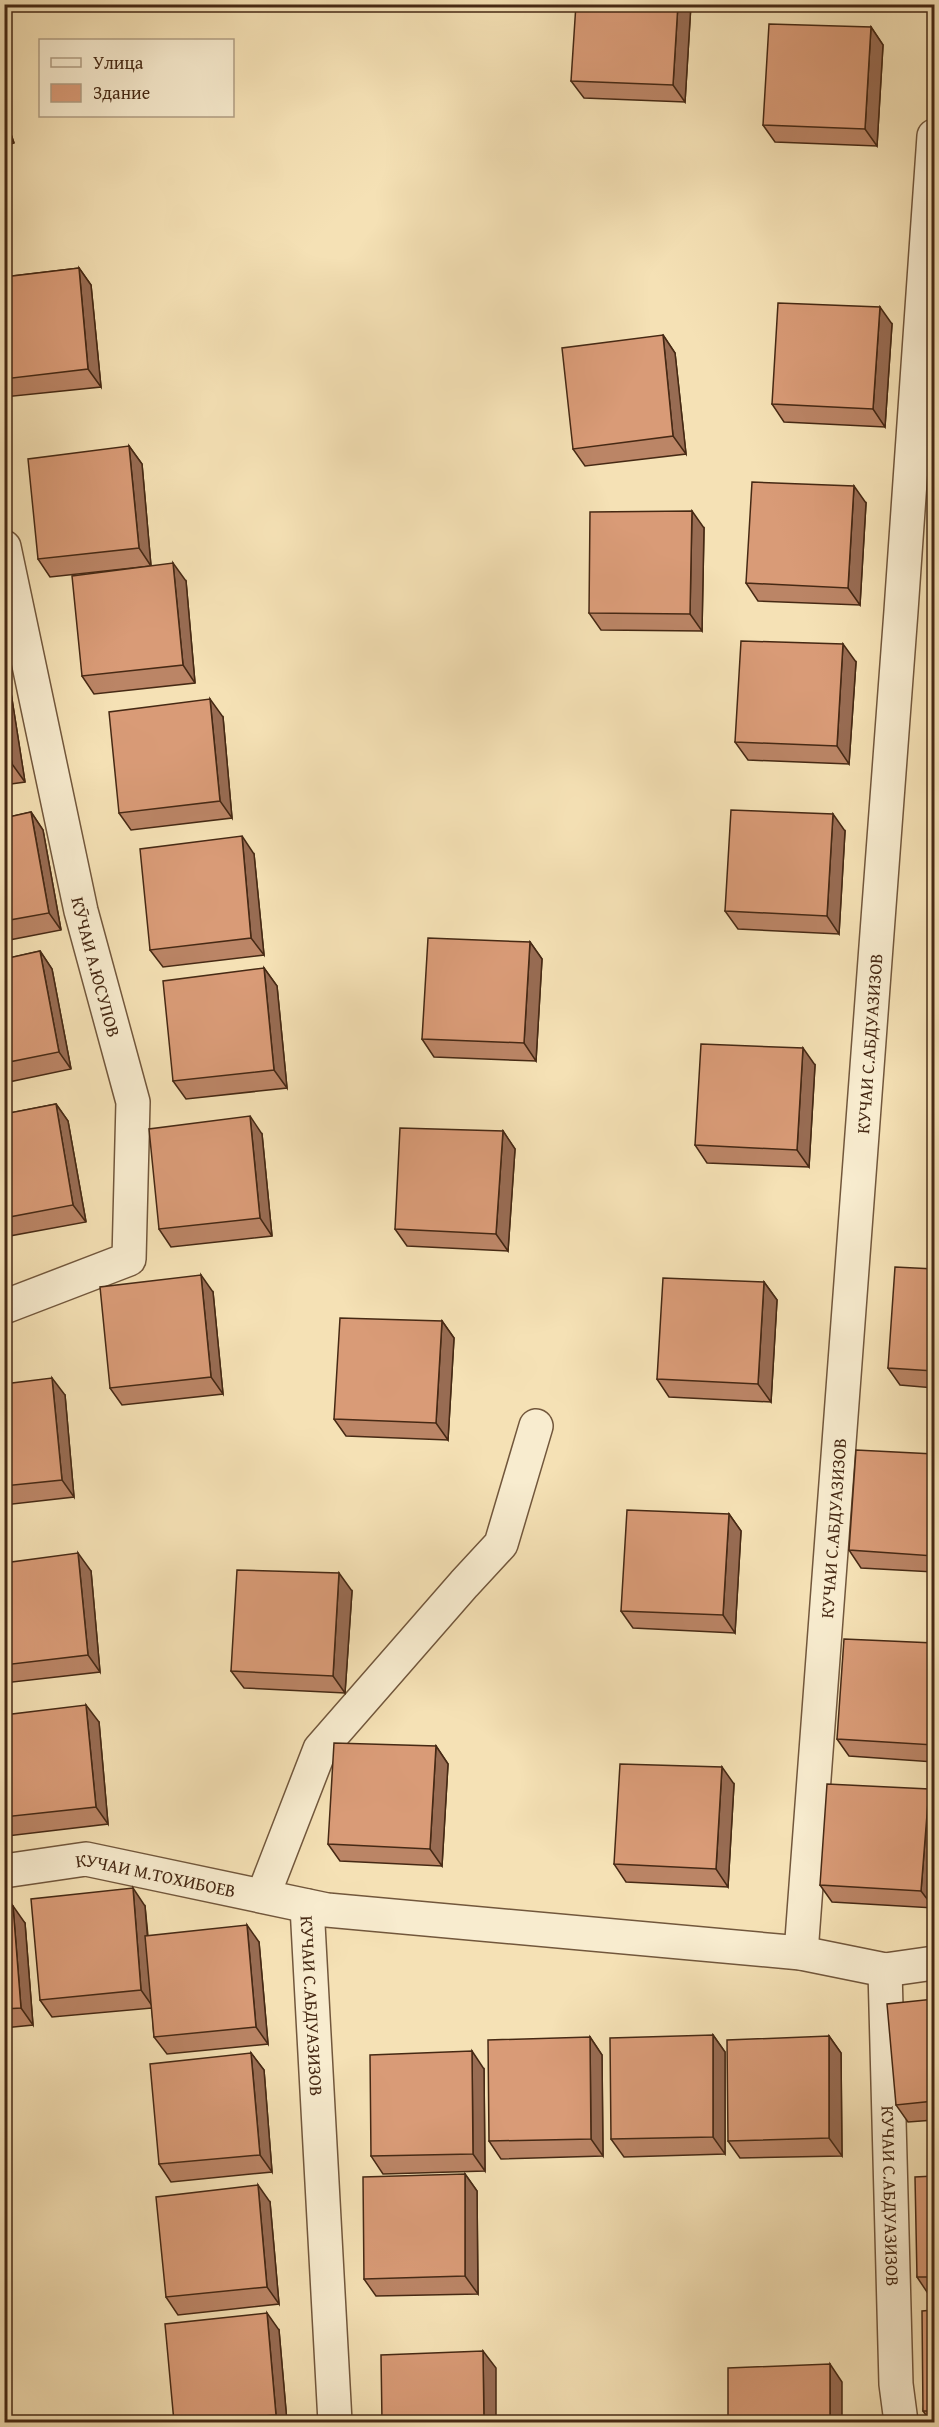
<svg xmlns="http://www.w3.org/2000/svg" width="939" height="2427" font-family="'Gentium Book Plus',serif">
<rect width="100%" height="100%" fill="#f5e1b5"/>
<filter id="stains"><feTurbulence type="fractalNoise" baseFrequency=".00333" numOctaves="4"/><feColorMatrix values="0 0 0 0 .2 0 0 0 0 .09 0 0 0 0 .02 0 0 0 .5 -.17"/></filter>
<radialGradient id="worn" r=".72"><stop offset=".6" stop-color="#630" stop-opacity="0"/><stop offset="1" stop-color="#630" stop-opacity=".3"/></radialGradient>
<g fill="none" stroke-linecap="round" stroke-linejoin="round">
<!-- minor casing -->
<g stroke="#72573c" stroke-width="36">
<g id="minor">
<path id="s1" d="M4 547 81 911 133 1102 129 1259 4 1307"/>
<path id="s2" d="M4 1871 86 1859 327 1910 801 1953 885 1970 934 1963"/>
<path d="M263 1896 320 1749 464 1584 501 1544 536 1426"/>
<path id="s3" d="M307 1906 335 2422"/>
<path id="s4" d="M801 1953 901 611 934 136"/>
<path id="s5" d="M885 1970 896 2384 901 2422"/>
</g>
</g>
<!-- minor -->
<use href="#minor" stroke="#f8eccf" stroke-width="33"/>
</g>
<!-- wall -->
<g fill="#bb8566" stroke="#462914" stroke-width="1.5">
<path d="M691 4 685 102 584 98 571 81Z"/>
<path d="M871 27 883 45 877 146 775 142 763 125Z"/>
<path d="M4 114 14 143 4 146Z"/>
<path d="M79 268 91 285 101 387 4 397V277Z"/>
<path d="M892 324 885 427 784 422 772 404Z"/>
<path d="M663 335 675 353 686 454 585 466 573 449Z"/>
<path d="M129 446 142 464 151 566 50 577 38 559Z"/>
<path d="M866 503 860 605 758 601 746 583Z"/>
<path d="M704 528 702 631 601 630 589 613Z"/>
<path d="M186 581 195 683 94 694 82 676Z"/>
<path d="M856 662 849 764 748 760 735 742Z"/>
<path d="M4 674 9 680 25 782 4 785Z"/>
<path d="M223 717 232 818 131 830 119 813Z"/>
<path d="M31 812 43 830 61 930 4 941V818Z"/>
<path d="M845 831 839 934 738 929 725 911Z"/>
<path d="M254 854 264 955 163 967 150 950Z"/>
<path d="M530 942 542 959 536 1061 434 1057 422 1039Z"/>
<path d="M40 951 52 969 71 1069 4 1083V959Z"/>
<path d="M264 968 277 986 287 1088 186 1099 173 1081Z"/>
<path d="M815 1065 809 1167 707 1163 695 1145Z"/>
<path d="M56 1104 68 1121 86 1222 4 1237V1114Z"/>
<path d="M503 1131 515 1149 508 1251 407 1246 395 1229Z"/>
<path d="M262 1134 272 1236 171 1247 159 1229Z"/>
<path d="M934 1269V1388L900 1385 888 1368Z"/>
<path d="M764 1282 777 1300 771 1402 669 1397 657 1379Z"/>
<path d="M213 1292 223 1394 122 1405 110 1388Z"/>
<path d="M442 1321 454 1338 448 1440 346 1436 334 1419Z"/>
<path d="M4 1384 65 1395 74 1497 4 1505Z"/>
<path d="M934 1454V1572L861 1568 849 1550Z"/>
<path d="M729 1514 741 1531 735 1633 633 1628 621 1611Z"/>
<path d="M4 1563 91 1571 100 1672 4 1683Z"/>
<path d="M352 1591 345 1693 244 1688 231 1671Z"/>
<path d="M934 1643V1762L849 1756 837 1739Z"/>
<path d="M4 1715 99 1722 108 1824 7 1836 4 1832Z"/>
<path d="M436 1746 448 1764 442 1866 340 1861 328 1844Z"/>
<path d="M734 1784 728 1887 626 1882 614 1864Z"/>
<path d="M929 1789 934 1796V1908L832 1902 820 1885Z"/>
<path d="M145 1906 148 1936 259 1942 268 2044 167 2054 154 2037 152 2008 52 2017 40 2000Z"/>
<path d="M4 1907 25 1923 33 2025 4 2028Z"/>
<path d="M934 1999V2120L908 2122 896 2105Z"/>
<path d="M713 2035 725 2052V2154L624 2157 611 2139Z"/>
<path d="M829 2036 841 2053 842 2156 740 2158 728 2141Z"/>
<path d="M590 2037 602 2055 603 2156 501 2159 489 2141Z"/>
<path d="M251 2053 264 2070 272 2172 171 2182 159 2164Z"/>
<path d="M484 2069 485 2171 383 2174 371 2156Z"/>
<path d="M465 2174 477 2191 478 2294 376 2296 364 2279Z"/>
<path d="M934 2176V2295H929L917 2277Z"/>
<path d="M270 2202 279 2304 178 2315 166 2297Z"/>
<path d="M934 2310V2422H931L923 2411Z"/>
<path d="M279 2330 287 2422H174Z"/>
</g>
<!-- shaded-wall -->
<g fill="#986c53" stroke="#462914" stroke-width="1.5">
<path d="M678 4H691L685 102 673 85Z"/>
<path d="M871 27 883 45 877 146 865 129Z"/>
<path d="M4 114 14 143 4 129Z"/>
<path d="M79 268 91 285 101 387 88 369Z"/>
<path d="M880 307 892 324 885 427 873 409Z"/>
<path d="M663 335 675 353 686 454 673 436Z"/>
<path d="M129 446 142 464 151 566 139 548Z"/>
<path d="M854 486 866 503 860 605 848 588Z"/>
<path d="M692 511 704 528 702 631 690 614Z"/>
<path d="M173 563 186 581 195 683 183 665Z"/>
<path d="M843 644 856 662 849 764 837 746Z"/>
<path d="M4 674 9 680 25 782 12 764 4 713Z"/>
<path d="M210 699 223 717 232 818 220 801Z"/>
<path d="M31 812 43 830 61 930 49 913Z"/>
<path d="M833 814 845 831 839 934 827 916Z"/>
<path d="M242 836 254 854 264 955 251 938Z"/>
<path d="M530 942 542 959 536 1061 524 1043Z"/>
<path d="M40 951 52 969 71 1069 59 1052Z"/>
<path d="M264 968 277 986 287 1088 274 1070Z"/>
<path d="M803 1048 815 1065 809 1167 797 1150Z"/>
<path d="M56 1104 68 1121 86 1222 73 1205Z"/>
<path d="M250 1116 262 1134 272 1236 260 1218Z"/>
<path d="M503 1131 515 1149 508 1251 496 1234Z"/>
<path d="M201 1275 213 1292 223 1394 211 1377Z"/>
<path d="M764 1282 777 1300 771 1402 758 1384Z"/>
<path d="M442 1321 454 1338 448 1440 436 1423Z"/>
<path d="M52 1378 65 1395 74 1497 62 1480Z"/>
<path d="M729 1514 741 1531 735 1633 723 1615Z"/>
<path d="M78 1553 91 1571 100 1672 88 1655Z"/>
<path d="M339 1573 352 1591 345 1693 333 1676Z"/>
<path d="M86 1705 99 1722 108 1824 96 1807Z"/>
<path d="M436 1746 448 1764 442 1866 430 1849Z"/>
<path d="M722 1767 734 1784 728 1887 716 1869Z"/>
<path d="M929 1789 934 1796V1908L921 1891Z"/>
<path d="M133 1888 145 1906 153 2007 141 1990Z"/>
<path d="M13 1906 25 1923 33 2025 21 2008Z"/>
<path d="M247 1925 259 1942 268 2044 256 2027Z"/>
<path d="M713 2035 725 2052V2154L713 2137Z"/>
<path d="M829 2036 841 2053 842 2156 829 2138Z"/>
<path d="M590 2037 602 2055 603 2156 591 2139Z"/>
<path d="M472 2051 484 2069 485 2171 473 2154Z"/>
<path d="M251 2053 264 2070 272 2172 260 2155Z"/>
<path d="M465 2174 477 2191 478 2294 465 2276Z"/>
<path d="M258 2185 270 2202 279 2304 267 2287Z"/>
<path d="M267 2313 279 2330 287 2422H281L276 2415Z"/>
<path d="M483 2351 496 2368V2422H484Z"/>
<path d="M830 2364 842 2382V2422H830Z"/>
</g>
<!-- building -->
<g fill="#d99b77" stroke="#462914" stroke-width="1.5">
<path d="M576 4H678L673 85 571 81Z"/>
<path d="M769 24 871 27 865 129 763 125Z"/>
<path d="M79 268 88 369 4 379V277Z"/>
<path d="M778 303 880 307 873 409 772 404Z"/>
<path d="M663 335 673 436 573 449 562 348Z"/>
<path d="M129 446 139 548 38 559 28 459Z"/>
<path d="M752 482 854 486 848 588 746 583Z"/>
<path d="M692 511 690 614 589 613 590 512Z"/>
<path d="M173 563 183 665 82 676 72 576Z"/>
<path d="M741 641 843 644 837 746 735 742Z"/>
<path d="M210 699 220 801 119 813 109 712Z"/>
<path d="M4 713 12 764 4 765Z"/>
<path d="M731 810 833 814 827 916 725 911Z"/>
<path d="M31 812 49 913 4 921V818Z"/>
<path d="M242 836 251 938 150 950 140 849Z"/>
<path d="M428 938 530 942 524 1043 422 1039Z"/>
<path d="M40 951 59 1052 4 1063V959Z"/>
<path d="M264 968 274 1070 173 1081 163 981Z"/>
<path d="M701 1044 803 1048 797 1150 695 1145Z"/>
<path d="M56 1104 73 1205 4 1218V1114Z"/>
<path d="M250 1116 260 1218 159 1229 149 1129Z"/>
<path d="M400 1128 503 1131 496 1234 395 1229Z"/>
<path d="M895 1267 934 1269V1371L888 1368Z"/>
<path d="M201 1275 211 1377 110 1388 100 1287Z"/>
<path d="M663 1278 764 1282 758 1384 657 1379Z"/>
<path d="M340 1318 442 1321 436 1423 334 1419Z"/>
<path d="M52 1378 62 1480 4 1486V1384Z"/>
<path d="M856 1450 934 1454V1556L849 1550Z"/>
<path d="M627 1510 729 1514 723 1615 621 1611Z"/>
<path d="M78 1553 88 1655 4 1665V1563Z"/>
<path d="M237 1570 339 1573 333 1676 231 1671Z"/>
<path d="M844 1639 934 1643V1745L837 1739Z"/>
<path d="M86 1705 96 1807 4 1817V1715Z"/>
<path d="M334 1743 436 1746 430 1849 328 1844Z"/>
<path d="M620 1764 722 1767 716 1869 614 1864Z"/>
<path d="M827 1784 929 1789 921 1891 820 1885Z"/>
<path d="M133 1888 141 1990 40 2000 31 1899Z"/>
<path d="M13 1906 21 2008 4 2009V1907Z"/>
<path d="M247 1925 256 2027 154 2037 145 1936Z"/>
<path d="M934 1999V2101L896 2105 887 2004Z"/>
<path d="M713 2035V2137L611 2139 610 2038Z"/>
<path d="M829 2036V2138L728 2141 727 2040Z"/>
<path d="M590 2037 591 2139 489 2141 488 2040Z"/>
<path d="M472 2051 473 2154 371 2156 370 2055Z"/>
<path d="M251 2053 260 2155 159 2164 150 2064Z"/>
<path d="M465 2174V2276L364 2279 363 2177Z"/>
<path d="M934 2176V2277H917L915 2177Z"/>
<path d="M258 2185 267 2287 166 2297 156 2197Z"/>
<path d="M934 2310V2411H923L922 2311Z"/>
<path d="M267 2313 276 2415 193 2422H174L165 2324Z"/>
<path d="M483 2351 484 2422H382L381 2355Z"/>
<path d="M830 2364V2422H728V2368Z"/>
</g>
<g text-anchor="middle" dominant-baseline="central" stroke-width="4.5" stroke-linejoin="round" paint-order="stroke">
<!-- street labels -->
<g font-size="18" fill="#462914" stroke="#f8eccf">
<text stroke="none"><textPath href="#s1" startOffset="430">КӮЧАИ А.ЮСУПОВ</textPath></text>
<text stroke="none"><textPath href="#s4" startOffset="912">КУЧАИ С.АБДУАЗИЗОВ</textPath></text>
<text stroke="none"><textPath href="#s4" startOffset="426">КУЧАИ С.АБДУАЗИЗОВ</textPath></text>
<text stroke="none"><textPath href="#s2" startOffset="154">КУЧАИ М.ТОХИБОЕВ</textPath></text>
<text stroke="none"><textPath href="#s3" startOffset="100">КУЧАИ С.АБДУАЗИЗОВ</textPath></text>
<text stroke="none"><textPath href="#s5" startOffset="226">КУЧАИ С.АБДУАЗИЗОВ</textPath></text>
</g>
</g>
<!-- margin -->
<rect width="939" height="2427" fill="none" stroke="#f5e1b5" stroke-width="24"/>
<rect x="6" y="6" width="927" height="2415" fill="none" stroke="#462914" stroke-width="3"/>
<rect x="12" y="12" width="915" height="2403" fill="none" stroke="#462914" stroke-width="1.5"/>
<!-- legend -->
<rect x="39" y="39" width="195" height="78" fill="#f8eccf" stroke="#b19e84" stroke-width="1.5"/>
<rect x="51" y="58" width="30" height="9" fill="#f8eccf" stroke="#b19e84" stroke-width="1.5"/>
<text x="93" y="69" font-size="18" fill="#462914">Улица</text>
<rect x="51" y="84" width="30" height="18" fill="#d99b77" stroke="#b19e84" stroke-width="1.5"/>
<text x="93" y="99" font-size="18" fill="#462914">Здание</text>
<rect width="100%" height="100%" filter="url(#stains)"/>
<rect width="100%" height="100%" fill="url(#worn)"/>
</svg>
